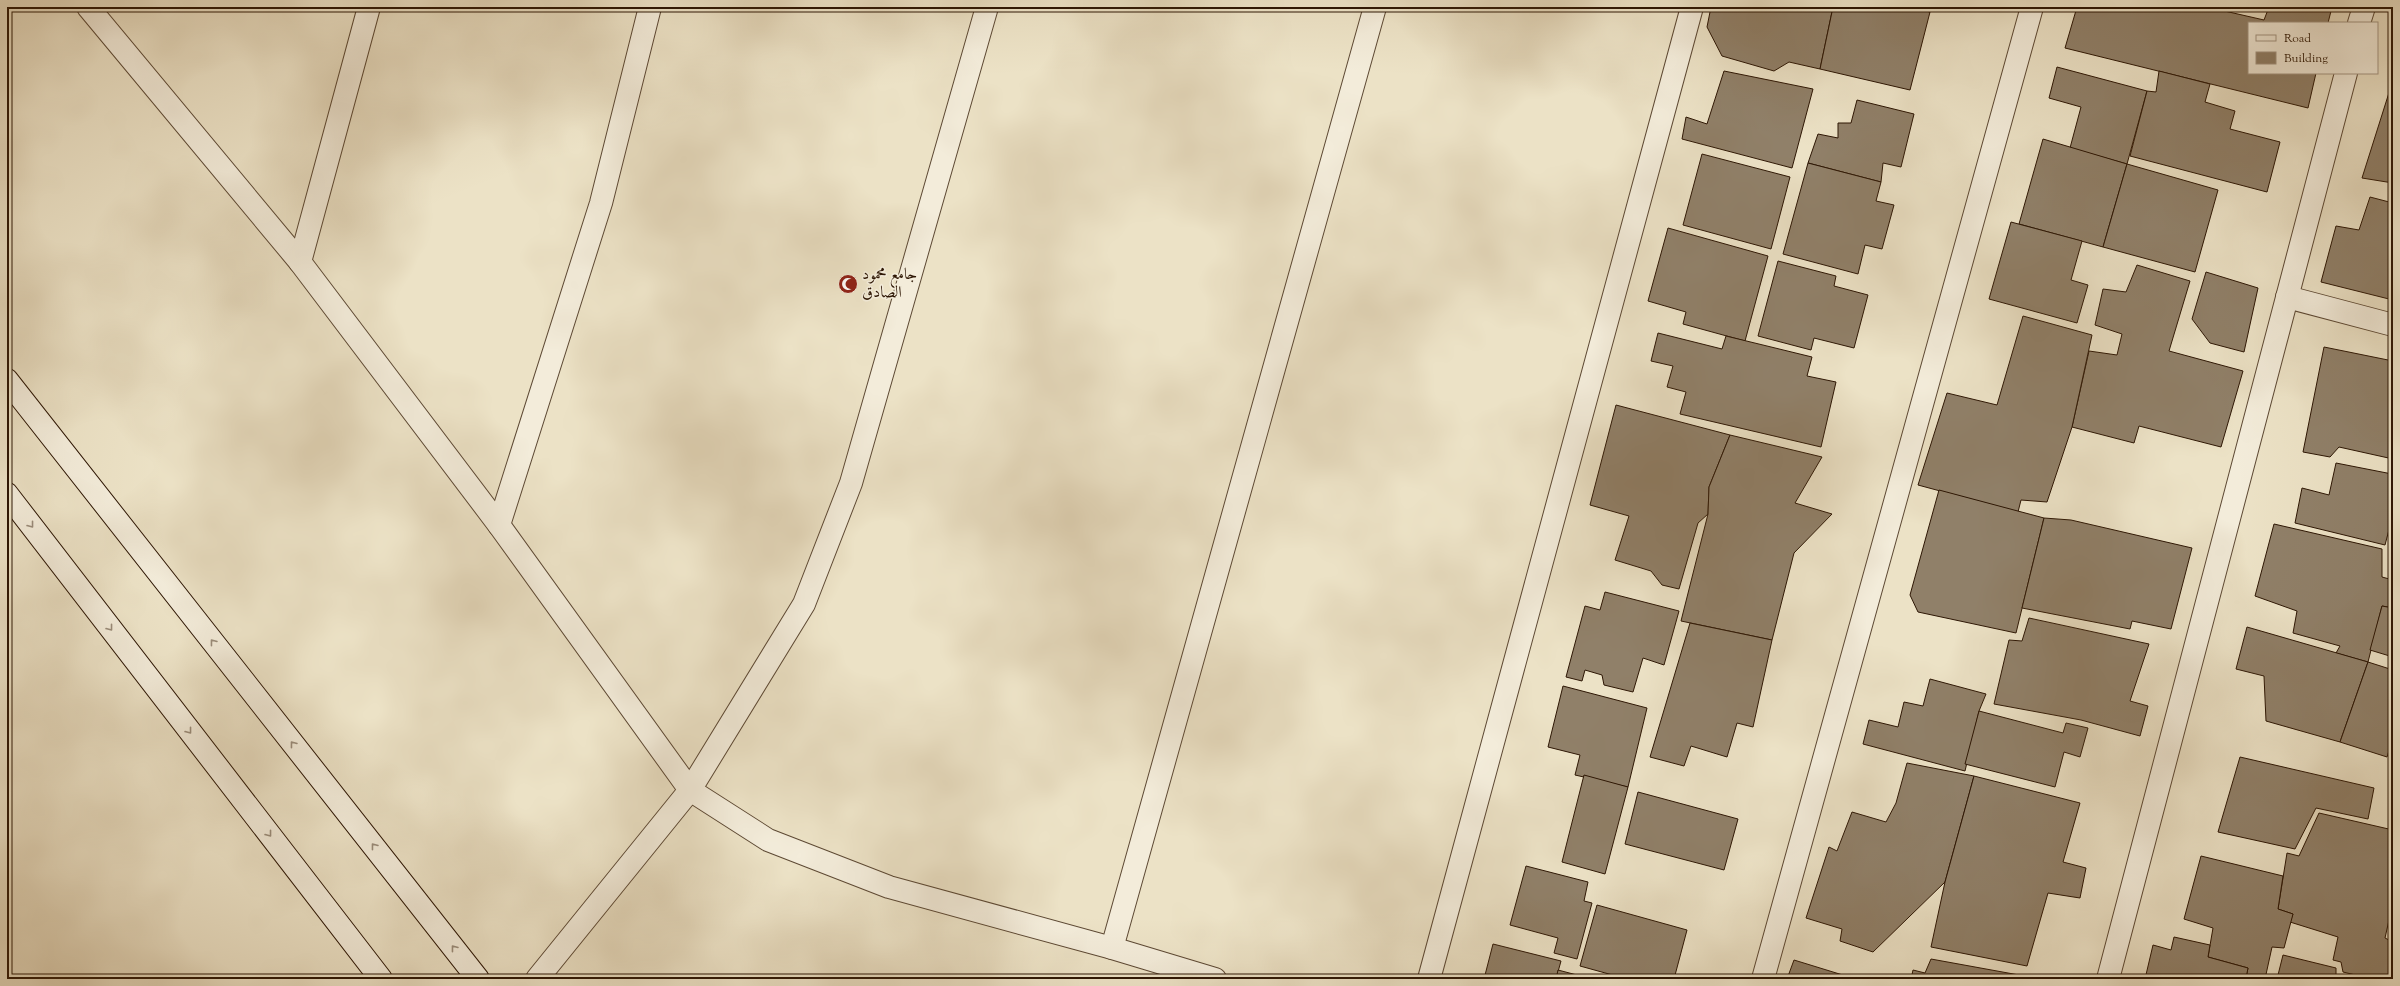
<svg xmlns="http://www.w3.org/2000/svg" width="2400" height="986" font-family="'Sorts Mill Goudy',Amiri,serif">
<rect width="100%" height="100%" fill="#ece2c6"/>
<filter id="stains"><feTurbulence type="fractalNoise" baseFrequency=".005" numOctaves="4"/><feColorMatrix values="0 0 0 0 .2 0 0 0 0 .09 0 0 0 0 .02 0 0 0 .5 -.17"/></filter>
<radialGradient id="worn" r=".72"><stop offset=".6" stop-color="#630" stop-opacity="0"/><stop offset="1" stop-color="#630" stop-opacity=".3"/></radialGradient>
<!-- building -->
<g fill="#908069" stroke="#2d1604">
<path d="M1711 7H1833L1820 69 1789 62 1774 71 1722 56 1707 27Z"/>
<path d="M1833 7H1912L1930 12 1910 90 1820 69Z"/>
<path d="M1912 7H1932L1930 12Z"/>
<path d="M2077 7H2207L2264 20 2269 7H2312L2331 11 2328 23H2249V73H2316L2308 108 2065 48Z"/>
<path d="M2057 67 2147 91 2127 164 2070 148 2081 107 2049 98Z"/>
<path d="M1724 71 1813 89 1792 168 1682 139 1686 117 1707 124Z"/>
<path d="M2159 71 2210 84 2205 102 2235 111 2230 129 2280 142 2267 192 2130 156 2147 91 2156 92Z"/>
<path d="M2393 80V183L2362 178Z"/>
<path d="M1857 100 1914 114 1901 167 1883 163 1881 182 1808 163 1818 134 1838 138V123H1851Z"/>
<path d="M2043 139 2127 164 2103 247 2019 224Z"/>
<path d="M1702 154 1790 177 1771 249 1683 225Z"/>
<path d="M1808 163 1881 182 1876 201 1894 205 1882 249 1865 245 1858 274 1783 254Z"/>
<path d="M2127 164 2218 190 2195 272 2103 247Z"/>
<path d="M2370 197 2393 203V300L2321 282 2336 226 2359 230Z"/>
<path d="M2011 222 2082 241 2071 280 2088 285 2077 323 1989 299Z"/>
<path d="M1668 228 1768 256 1745 341 1683 324 1686 312 1648 301Z"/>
<path d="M1778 261 1836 276 1834 286 1868 295 1854 348 1814 338 1811 350 1758 336Z"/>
<path d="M2137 265 2190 281 2169 351 2243 371 2221 447 2139 426 2134 443 2072 427 2089 351 2117 355 2122 334 2095 325 2103 289 2126 292Z"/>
<path d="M2206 272 2258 288 2244 352 2210 343 2192 319Z"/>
<path d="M2023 316 2092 335 2072 427 2047 502 2021 500 2018 512 1918 485 1947 393 1997 405Z"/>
<path d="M1658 333 1722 349 1726 336 1812 357 1807 376 1836 382 1821 447 1680 414 1686 392 1667 387 1673 366 1651 361Z"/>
<path d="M2324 347 2393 361V459L2339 447 2330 457 2303 452Z"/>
<path d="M1616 405 1730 435 1709 487 1708 514 1698 523 1679 589 1662 585 1651 571 1615 560 1629 516 1590 505Z"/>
<path d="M1730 435 1822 457 1795 503 1832 514 1794 553 1772 640 1681 621 1708 514 1709 487Z"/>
<path d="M2336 463 2392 474 2390 491 2393 492V522H2391L2385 545 2295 523 2302 488 2329 495Z"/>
<path d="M1939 490 2044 518 2016 633 1918 612 1910 595Z"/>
<path d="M2044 518 2071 520 2192 548 2171 629 2132 621 2130 629 2022 608Z"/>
<path d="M2274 524 2382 549V577L2393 580V608L2382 606 2368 662 2336 653 2340 646 2293 633 2297 611 2255 596Z"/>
<path d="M1605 592 1679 611 1664 665 1643 658 1633 692 1604 685 1602 675 1585 670 1582 681 1566 677 1585 606 1600 610Z"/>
<path d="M2382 606 2393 608V657L2370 650Z"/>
<path d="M2029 618 2149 644 2130 701 2148 706 2140 736 2081 720 1994 704 2009 640 2022 641Z"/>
<path d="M1690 623 1772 640 1753 727 1737 723 1727 757 1691 746 1684 766 1650 757Z"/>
<path d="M2247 627 2368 662 2340 742 2266 721 2264 676 2236 669Z"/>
<path d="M2368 662 2393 670V744H2391L2387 757 2340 742Z"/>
<path d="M1930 679 1986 694 1979 711 1965 771 1863 744 1869 720 1898 727 1904 702 1923 706Z"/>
<path d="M1563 686 1647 708 1628 787 1575 775 1580 755 1548 747Z"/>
<path d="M1979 711 2063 733 2066 723 2088 728 2080 757 2064 752 2055 787 1965 764Z"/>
<path d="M2240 757 2374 788 2368 819 2316 808 2295 849 2218 832Z"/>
<path d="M1907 763 1974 776 1945 882 1873 952 1840 941 1842 929 1806 918 1829 847 1837 851 1852 812 1886 822 1896 803Z"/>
<path d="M1584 775 1628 787 1605 874 1562 862Z"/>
<path d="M1974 776 2080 803 2063 862 2086 868 2080 898 2048 893 2027 966 1931 947 1945 882Z"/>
<path d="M1638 792 1738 819 1724 870 1625 844Z"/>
<path d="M2319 813 2393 830V902L2385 938 2393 942V979H2372L2343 972 2341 962 2333 960 2338 937 2290 922 2293 914 2278 909 2287 853 2299 856Z"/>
<path d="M2201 856 2283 876 2278 909 2293 914 2284 948 2272 947 2265 979 2246 978 2248 968 2208 957 2213 928 2184 919Z"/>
<path d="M1526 866 1588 882 1584 901 1592 903 1577 959 1554 953 1558 938 1510 925Z"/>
<path d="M1597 905 1687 930 1674 979H1627L1580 966Z"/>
<path d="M2174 937 2210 945 2208 957 2248 968 2246 978 2249 979H2145L2153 945 2171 950Z"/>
<path d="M1493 944 1561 961 1556 979H1484Z"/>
<path d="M2283 955 2336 968V979H2277Z"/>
<path d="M1931 959 2019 975 2018 979H1911L1913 970 1925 973Z"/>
<path d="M1794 960 1846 976 1843 979H1787Z"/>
<path d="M1558 970 1592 979H1556Z"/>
</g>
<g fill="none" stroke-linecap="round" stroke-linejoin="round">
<!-- street casing -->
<g stroke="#5d4934" stroke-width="24">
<g id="street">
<path d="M88 7 300 262 499 525 690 790 768 840 889 887 1112 948 1215 979"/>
<path d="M2359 23 2364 7"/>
<path d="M300 262 369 7"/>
<path d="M2287 297 2393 325"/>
<path d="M499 525 601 203 650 7"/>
<path d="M1112 948 1375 7"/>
<path d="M537 979 690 790 804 604 851 483 987 7"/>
<path d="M1429 979 1692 7"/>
<path d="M1763 979 2032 7"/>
<path d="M2108 979 2346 73"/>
</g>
</g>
<!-- secondary casing -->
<g stroke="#2d1604" stroke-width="24">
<g id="secondary">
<path d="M7 380 478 979"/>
<path d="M7 494 381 979"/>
</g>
</g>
<!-- street -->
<use href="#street" stroke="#f3ecda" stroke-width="22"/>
<!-- secondary -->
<use href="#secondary" stroke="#f3ecda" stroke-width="22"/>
</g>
<!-- one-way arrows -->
<defs><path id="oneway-chevron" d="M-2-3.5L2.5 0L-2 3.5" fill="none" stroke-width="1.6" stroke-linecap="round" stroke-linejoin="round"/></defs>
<g stroke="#9a8c7a">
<use href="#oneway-chevron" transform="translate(31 525) rotate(52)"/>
<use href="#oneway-chevron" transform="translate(110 628) rotate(52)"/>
<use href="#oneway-chevron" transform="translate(213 642) rotate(-128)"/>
<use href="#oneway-chevron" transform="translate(189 731) rotate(52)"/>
<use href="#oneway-chevron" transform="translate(293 744) rotate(-128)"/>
<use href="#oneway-chevron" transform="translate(269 834) rotate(52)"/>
<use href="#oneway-chevron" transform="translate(374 846) rotate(-128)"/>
<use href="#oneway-chevron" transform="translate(454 948) rotate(-128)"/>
</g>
<!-- icons -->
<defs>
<g id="mosque-disc" transform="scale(1)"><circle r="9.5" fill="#8f2418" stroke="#f3ecda"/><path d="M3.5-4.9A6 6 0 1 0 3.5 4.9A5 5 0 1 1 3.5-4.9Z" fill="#fff"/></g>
</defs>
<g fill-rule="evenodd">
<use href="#mosque-disc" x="848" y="284"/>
</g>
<g text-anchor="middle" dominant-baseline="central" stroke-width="3" stroke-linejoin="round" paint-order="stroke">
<!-- poi labels -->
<g font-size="16" fill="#2d1604" stroke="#f3ecda" text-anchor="start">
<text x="862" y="275">جامع محمود<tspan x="862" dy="18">الصادق</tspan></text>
</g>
</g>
<!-- margin -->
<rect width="2400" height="986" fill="none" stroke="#ece2c6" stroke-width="24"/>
<rect x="8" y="8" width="2384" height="970" fill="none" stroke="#2d1604" stroke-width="2"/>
<rect x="12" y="12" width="2376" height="962" fill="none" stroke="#2d1604"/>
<!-- legend -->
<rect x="2248" y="22" width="130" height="52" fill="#f3ecda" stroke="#a49684"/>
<rect x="2256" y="35" width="20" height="6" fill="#f3ecda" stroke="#a49684"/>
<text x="2284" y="42" font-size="12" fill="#2d1604">Road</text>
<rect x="2256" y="52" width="20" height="12" fill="#908069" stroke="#a49684"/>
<text x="2284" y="62" font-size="12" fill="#2d1604">Building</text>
<rect width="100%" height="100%" filter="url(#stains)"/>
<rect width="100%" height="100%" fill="url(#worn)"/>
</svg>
